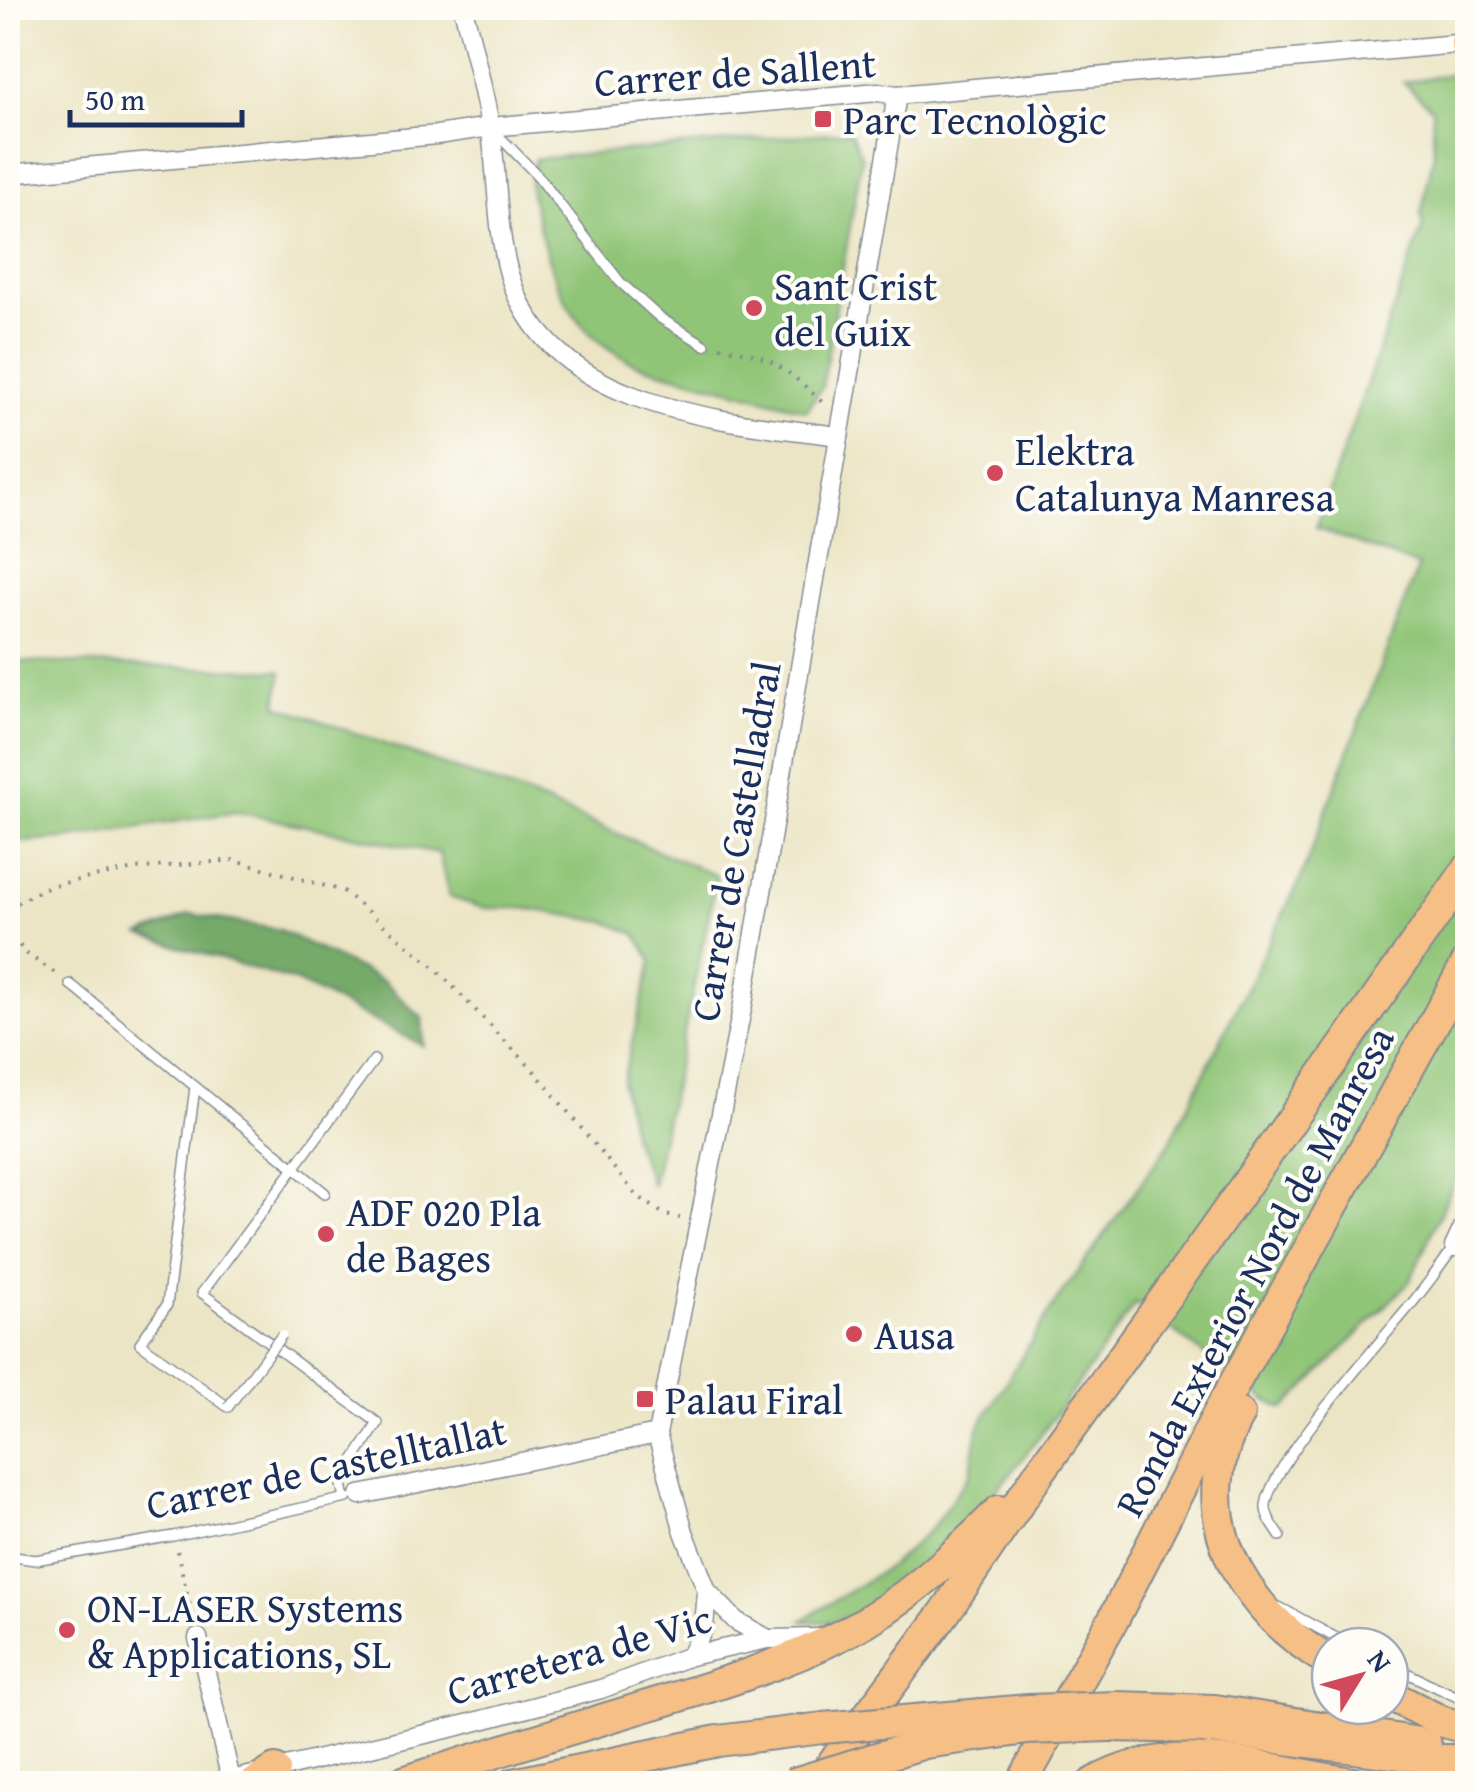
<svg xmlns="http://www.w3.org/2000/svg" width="1475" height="1791" font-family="'Gentium Book Plus',serif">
<rect width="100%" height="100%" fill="#fdfcf7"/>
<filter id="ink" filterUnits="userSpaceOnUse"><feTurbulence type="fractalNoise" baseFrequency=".01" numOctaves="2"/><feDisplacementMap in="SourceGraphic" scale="20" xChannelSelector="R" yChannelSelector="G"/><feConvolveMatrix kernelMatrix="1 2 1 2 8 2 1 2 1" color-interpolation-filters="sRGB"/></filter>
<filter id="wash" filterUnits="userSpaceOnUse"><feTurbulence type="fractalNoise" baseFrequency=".0048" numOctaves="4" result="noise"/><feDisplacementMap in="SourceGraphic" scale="40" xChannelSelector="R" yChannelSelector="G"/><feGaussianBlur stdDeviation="2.25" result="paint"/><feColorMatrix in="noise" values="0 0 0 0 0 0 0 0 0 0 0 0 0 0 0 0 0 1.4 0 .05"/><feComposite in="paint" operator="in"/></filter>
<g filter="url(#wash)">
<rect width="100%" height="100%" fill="#ece5c5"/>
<!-- green -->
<g fill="#90c577" stroke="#567a6a" stroke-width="2.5">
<path d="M1467 71V1153L1410 1281 1284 1409 1263 1399 1136 1303C1067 1397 950 1580 840 1620 830 1624 814 1622 802 1621L893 1564 932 1528 970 1474 978 1428 1052 1308 1169 1144 1301 878 1418 566 1316 528 1423 225 1421 214 1434 153 1432 108 1403 82Z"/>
<path d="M850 131 862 158 822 387 807 410 638 365C573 335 556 292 539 226 532 198 525 187 535 159Z"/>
<path d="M8 661 282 671 277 705 524 794 717 876 652 1185 633 1138 622 1083 652 961 636 934 607 922 524 908H484L449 897 439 853 237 812 64 839 8 843Z"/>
</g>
<!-- forest -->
<path fill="#74aa68" stroke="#486c63" stroke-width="2.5" d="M190 914 280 930 385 982 422 1018 424 1046 297 982 141 935Z"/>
</g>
<g filter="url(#ink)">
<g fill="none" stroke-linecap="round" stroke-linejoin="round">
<!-- service casing -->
<g stroke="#848a92" stroke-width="12">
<g id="service">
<path d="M495 132 538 176 620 282 660 318 705 345"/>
<path d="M70 984 325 1193"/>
<path d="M195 1087 167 1305 140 1343 228 1407"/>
<path d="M345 1498 341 1480 378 1423 202 1293 374 1060"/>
<path d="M1280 1536C1275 1528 1267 1519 1266 1509 1263 1470 1389 1333 1417 1297 1430 1281 1442 1264 1454 1247"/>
<path d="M8 1556 35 1560 173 1536 347 1498"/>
<path d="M1279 1607 1351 1646"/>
<path d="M1390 1665 1468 1702"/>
</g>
</g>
<!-- minor casing -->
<g stroke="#848a92" stroke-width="21">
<g id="minor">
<path d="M463 8C473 47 483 86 490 126 498 175 496 230 510 277 551 410 724 421 839 436"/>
<path d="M8 174 437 135 490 127 878 92 897 95 1468 43"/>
<path d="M1454 1247 1468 1217"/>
<path d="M360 1495 657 1434"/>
<path d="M198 1638 231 1780"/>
<path d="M768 1639 736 1621 707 1591 684 1532 657 1434 743 1004 897 95"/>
<path d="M690 1656 704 1627 707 1591"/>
<path d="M215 1784 455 1727 601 1689 690 1656 768 1639 820 1638"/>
</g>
</g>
<!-- primary casing -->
<g stroke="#848a92" stroke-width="34">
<g id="primary">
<path d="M1116 1707 1215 1710 1426 1744"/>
<path d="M254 1784 275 1770"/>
<path d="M513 1784 718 1741 823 1728"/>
<path d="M1092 1784C1174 1735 1271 1772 1359 1784"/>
</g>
</g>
<!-- trunk casing -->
<g stroke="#848a92" stroke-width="34">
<g id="trunk">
<path d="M1466 43 1468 44"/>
<path d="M1239 1414C1184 1514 1240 1610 1330 1662"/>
<path d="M1390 1695 1441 1721 1468 1729"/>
<path d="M1109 1726 1202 1728 1445 1760H1468"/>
<path d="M397 1784C477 1758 557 1733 637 1709 707 1688 780 1667 845 1633 904 1603 953 1557 999 1511"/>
<path d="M817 1784 946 1611 1041 1470 1211 1234 1468 869"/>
<path d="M1021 1784 1113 1620 1222 1406 1468 961"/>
</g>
</g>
<!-- path -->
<g stroke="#848a92" stroke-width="4" stroke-dasharray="2.5 8" stroke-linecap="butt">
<path d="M720 347C768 353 788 370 822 402"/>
<path d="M8 908 49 886 134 869 235 860 343 891 434 967 535 1072 636 1195 665 1215 680 1218"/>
<path d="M8 928 24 952 58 975"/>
<path d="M177 1551 193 1619"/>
</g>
<!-- service -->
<use href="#service" stroke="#fff" stroke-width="9"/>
<!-- minor -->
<use href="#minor" stroke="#fff" stroke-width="18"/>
<!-- primary -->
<use href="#primary" stroke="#f5bf86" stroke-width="30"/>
<!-- trunk -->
<use href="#trunk" stroke="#f5bf86" stroke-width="30"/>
<!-- service-bridge casing -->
<g stroke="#848a92" stroke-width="12" stroke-linecap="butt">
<path id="service-bridge" d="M228 1407 282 1335"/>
</g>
<!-- primary-bridge casing -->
<g stroke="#848a92" stroke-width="34" stroke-linecap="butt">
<path id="primary-bridge" d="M823 1728 1028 1710 1116 1707"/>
</g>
<!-- trunk-bridge casing -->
<g stroke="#848a92" stroke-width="34" stroke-linecap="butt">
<path id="trunk-bridge" d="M791 1784 925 1743 1028 1729 1109 1726"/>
</g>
<!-- service-bridge -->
<use href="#service-bridge" stroke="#fff" stroke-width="9"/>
<!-- primary-bridge -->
<use href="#primary-bridge" stroke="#f5bf86" stroke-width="30"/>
<!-- trunk-bridge -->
<use href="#trunk-bridge" stroke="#f5bf86" stroke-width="30"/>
</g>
</g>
<!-- markers -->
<g fill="#d1495b" stroke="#fdfcf7" stroke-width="4">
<rect x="813" y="109" width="20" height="20" rx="5"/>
<circle cx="754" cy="308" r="10"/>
<circle cx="995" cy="473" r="10"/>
<circle cx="326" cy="1234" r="10"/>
<circle cx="854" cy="1334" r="10"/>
<rect x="635" y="1389" width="20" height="20" rx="5"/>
<circle cx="67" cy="1630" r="10"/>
</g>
<g text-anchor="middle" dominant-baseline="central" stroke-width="8" stroke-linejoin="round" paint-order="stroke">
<!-- street labels -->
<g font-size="40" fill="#1b2f5e" stroke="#fdfcf7">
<text transform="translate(735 72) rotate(-4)">Carrer de Sallent</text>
<text transform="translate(735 841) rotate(-80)">Carrer de Castelladral</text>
<text transform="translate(1254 1271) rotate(-62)">Ronda Exterior Nord de Manresa</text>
<text transform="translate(326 1467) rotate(-12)">Carrer de Castelltallat</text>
<text transform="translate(579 1654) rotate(-16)">Carretera de Vic</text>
</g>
<!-- poi labels -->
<g font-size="40" fill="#1b2f5e" stroke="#fdfcf7" text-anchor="start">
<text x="843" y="119">Parc Tecnològic</text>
<text x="774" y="285">Sant Crist<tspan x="774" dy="46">del Guix</tspan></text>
<text x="1015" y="450">Elektra<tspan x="1015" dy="46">Catalunya Manresa</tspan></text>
<text x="346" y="1211">ADF 020 Pla<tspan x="346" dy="46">de Bages</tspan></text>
<text x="874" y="1334">Ausa</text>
<text x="665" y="1399">Palau Firal</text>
<text x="87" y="1607">ON-LASER Systems<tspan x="87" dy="46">&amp; Applications, SL</tspan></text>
</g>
</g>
<!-- margin -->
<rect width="1475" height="1791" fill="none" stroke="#fdfcf7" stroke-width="40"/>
<!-- north arrow -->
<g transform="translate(1360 1676) rotate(53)"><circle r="48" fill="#fdfcf7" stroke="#a3aaba" stroke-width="2.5"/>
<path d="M0-8L18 38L0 25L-18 38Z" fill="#d1495b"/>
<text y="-15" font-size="28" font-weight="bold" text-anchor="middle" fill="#1b2f5e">N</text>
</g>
<!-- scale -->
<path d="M70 110v15h172v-15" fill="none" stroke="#1b2f5e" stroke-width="5"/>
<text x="85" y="110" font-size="30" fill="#1b2f5e" stroke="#fdfcf7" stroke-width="8" paint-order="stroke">50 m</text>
</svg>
